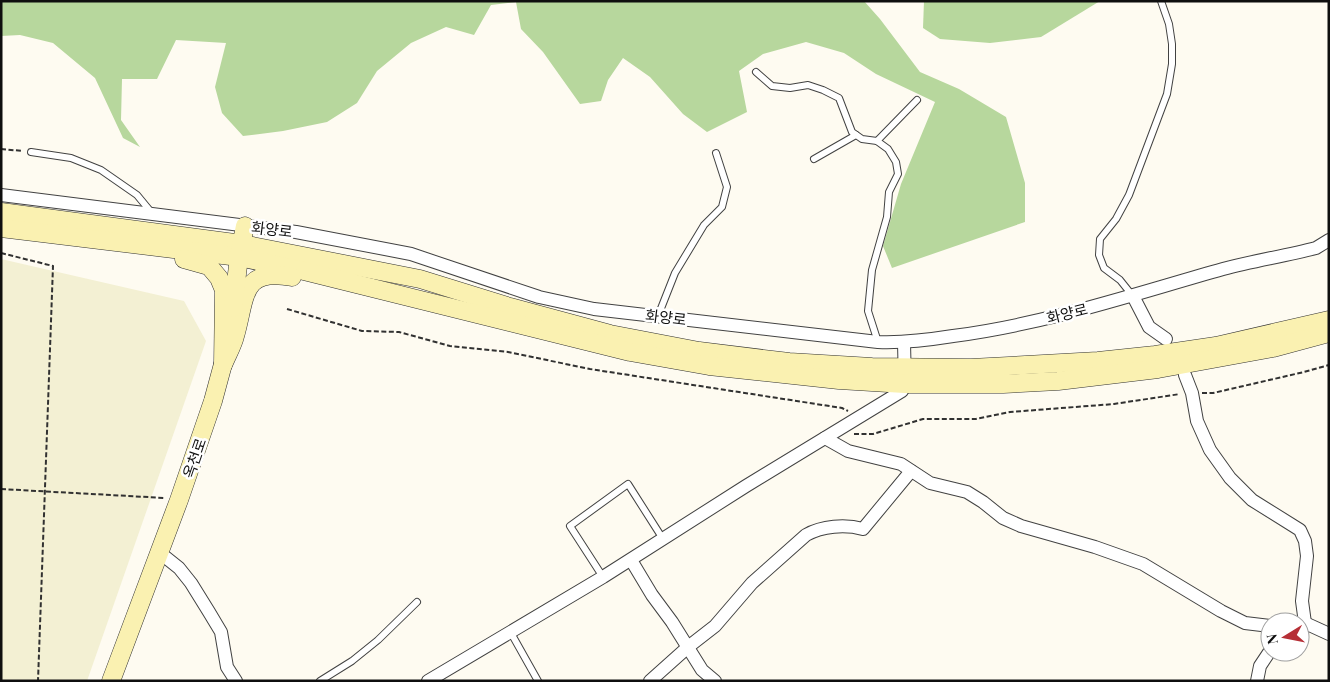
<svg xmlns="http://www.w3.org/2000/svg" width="1330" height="682" font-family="'Playfair Display','Noto Sans KR',serif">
<rect width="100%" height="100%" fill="#fefbf1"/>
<!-- farmland -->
<path fill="#f3f0d3" d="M1 259 184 301 206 341 87 681H1Z"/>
<!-- forest -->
<g fill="#b7d79d">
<path d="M1 1H864L880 19 920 72 959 89 1006 117 1025 183V222L892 268 883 246 901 184 935 102 876 74 844 53 806 42 763 54 739 71 747 112 707 132 683 114 650 77 623 58 608 80 601 101 580 104 543 52 521 29 516 2 491 5 474 35 446 27 411 43 377 71 357 103 327 122 283 131 243 136 222 113 215 87 226 43 176 40 157 79H122L121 120 140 147 123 138 95 78 53 43 20 35 1 36Z"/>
<path d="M924 1H1100L1041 37 990 43 940 39 923 28Z"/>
</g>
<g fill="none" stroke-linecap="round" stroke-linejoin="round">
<!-- service casing -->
<g stroke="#424242" stroke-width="8">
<g id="service">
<path d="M756 72 772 86 790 88 808 85 823 90 839 98 852 132 862 139 877 141 888 149 896 162 898 174 889 192 887 217 872 270 868 311 878 342"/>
<path d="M877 141 917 100"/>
<path d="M31 152 71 158 101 170 137 195 151 212"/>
<path d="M814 159 856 135"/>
<path d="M1132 295 1120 280 1104 268 1099 255 1100 239 1116 219 1129 195 1167 94 1172 64V44L1169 24 1161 1"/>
<path d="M658 316 675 273 704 225 722 207 727 187 716 153"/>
<path d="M603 577 570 526 628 484 663 539"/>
<path d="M511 633 538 681"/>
<path d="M320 681 352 661 378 640 417 602"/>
</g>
</g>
<!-- minor casing -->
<g stroke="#424242" stroke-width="14">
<g id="minor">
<path d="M1 195 296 232 411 254 539 297 594 309 878 342C903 343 928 340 953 336 1046 324 1134 294 1223 269 1253 261 1285 256 1316 248L1329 240"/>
<path d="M1133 296 1149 327 1166 339"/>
<path d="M1185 375 1192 393 1197 421 1210 450 1230 478 1252 500 1300 530 1305 541 1307 556 1302 601 1305 623"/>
<path d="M825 438 848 451 901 464 930 483 967 492 983 502 1003 518 1021 526 1095 547 1143 564 1221 611 1245 623 1270 626"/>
<path d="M159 552 179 568 191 583 209 612 221 632 227 667 236 681"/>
<path d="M631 560 652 595 672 622 702 670 715 681"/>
<path d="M1300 625 1305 623 1329 634"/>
<path d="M428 681 603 577 746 486 902 391 905 384 904 343"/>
<path d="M650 681 688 647 715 626 752 583 806 535C822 526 845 524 863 529L911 471"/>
<path d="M1257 681 1260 666 1270 651"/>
</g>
</g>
<!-- secondary casing -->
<g stroke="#313131" stroke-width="19">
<g id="secondary">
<path d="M1 212 242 244 420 279 510 307 610 334 699 351 789 362 872 367 971 368 1098 361 1155 355 1216 346 1329 320"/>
<path d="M1 228 239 257 304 271 630 352 709 366 839 380 905 384H1003L1058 381 1158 369 1273 348 1329 333"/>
<path d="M184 259 209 266 219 278 224 290 223 365C227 355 233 345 235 336 246 299 240 267 292 277"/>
<path d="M233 308 239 257 245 226"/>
<path d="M111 681 179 500 213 401 226 353"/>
</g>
</g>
<!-- path -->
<g stroke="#313131" stroke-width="2" stroke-dasharray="5 2.5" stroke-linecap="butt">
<path d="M1 149 23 151"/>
<path d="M1 253 53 266 38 681"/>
<path d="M287 309 362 331 399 332 450 346 508 352 590 369 842 408 848 411"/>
<path d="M1202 393H1213L1304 372 1329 365"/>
<path d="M854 434H873L923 419H976L1010 412 1114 404 1180 394"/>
<path d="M1 489 165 498"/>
</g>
<!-- service -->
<use href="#service" stroke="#fff" stroke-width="6"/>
<!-- minor -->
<use href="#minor" stroke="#fff" stroke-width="12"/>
<!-- secondary -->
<use href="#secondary" stroke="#faf1b1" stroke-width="18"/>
</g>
<g text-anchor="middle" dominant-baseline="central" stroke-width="5" stroke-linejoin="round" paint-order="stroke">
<!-- street labels -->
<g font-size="15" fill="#0f0f0f" stroke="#fff">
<text transform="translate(272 229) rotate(7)">화양로</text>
<text transform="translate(1067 313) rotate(-14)">화양로</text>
<text transform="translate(666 317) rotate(7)">화양로</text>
<text transform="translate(194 458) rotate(-71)">옥천로</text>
</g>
</g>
<!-- border -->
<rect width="1330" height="682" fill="none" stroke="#0f0f0f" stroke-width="5"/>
<!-- north arrow -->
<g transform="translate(1285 637) rotate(260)"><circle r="24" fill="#ffffff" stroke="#9f9f9f"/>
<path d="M0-4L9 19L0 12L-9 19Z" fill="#b62f36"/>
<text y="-8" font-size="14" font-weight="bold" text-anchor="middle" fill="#0f0f0f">N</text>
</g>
</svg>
